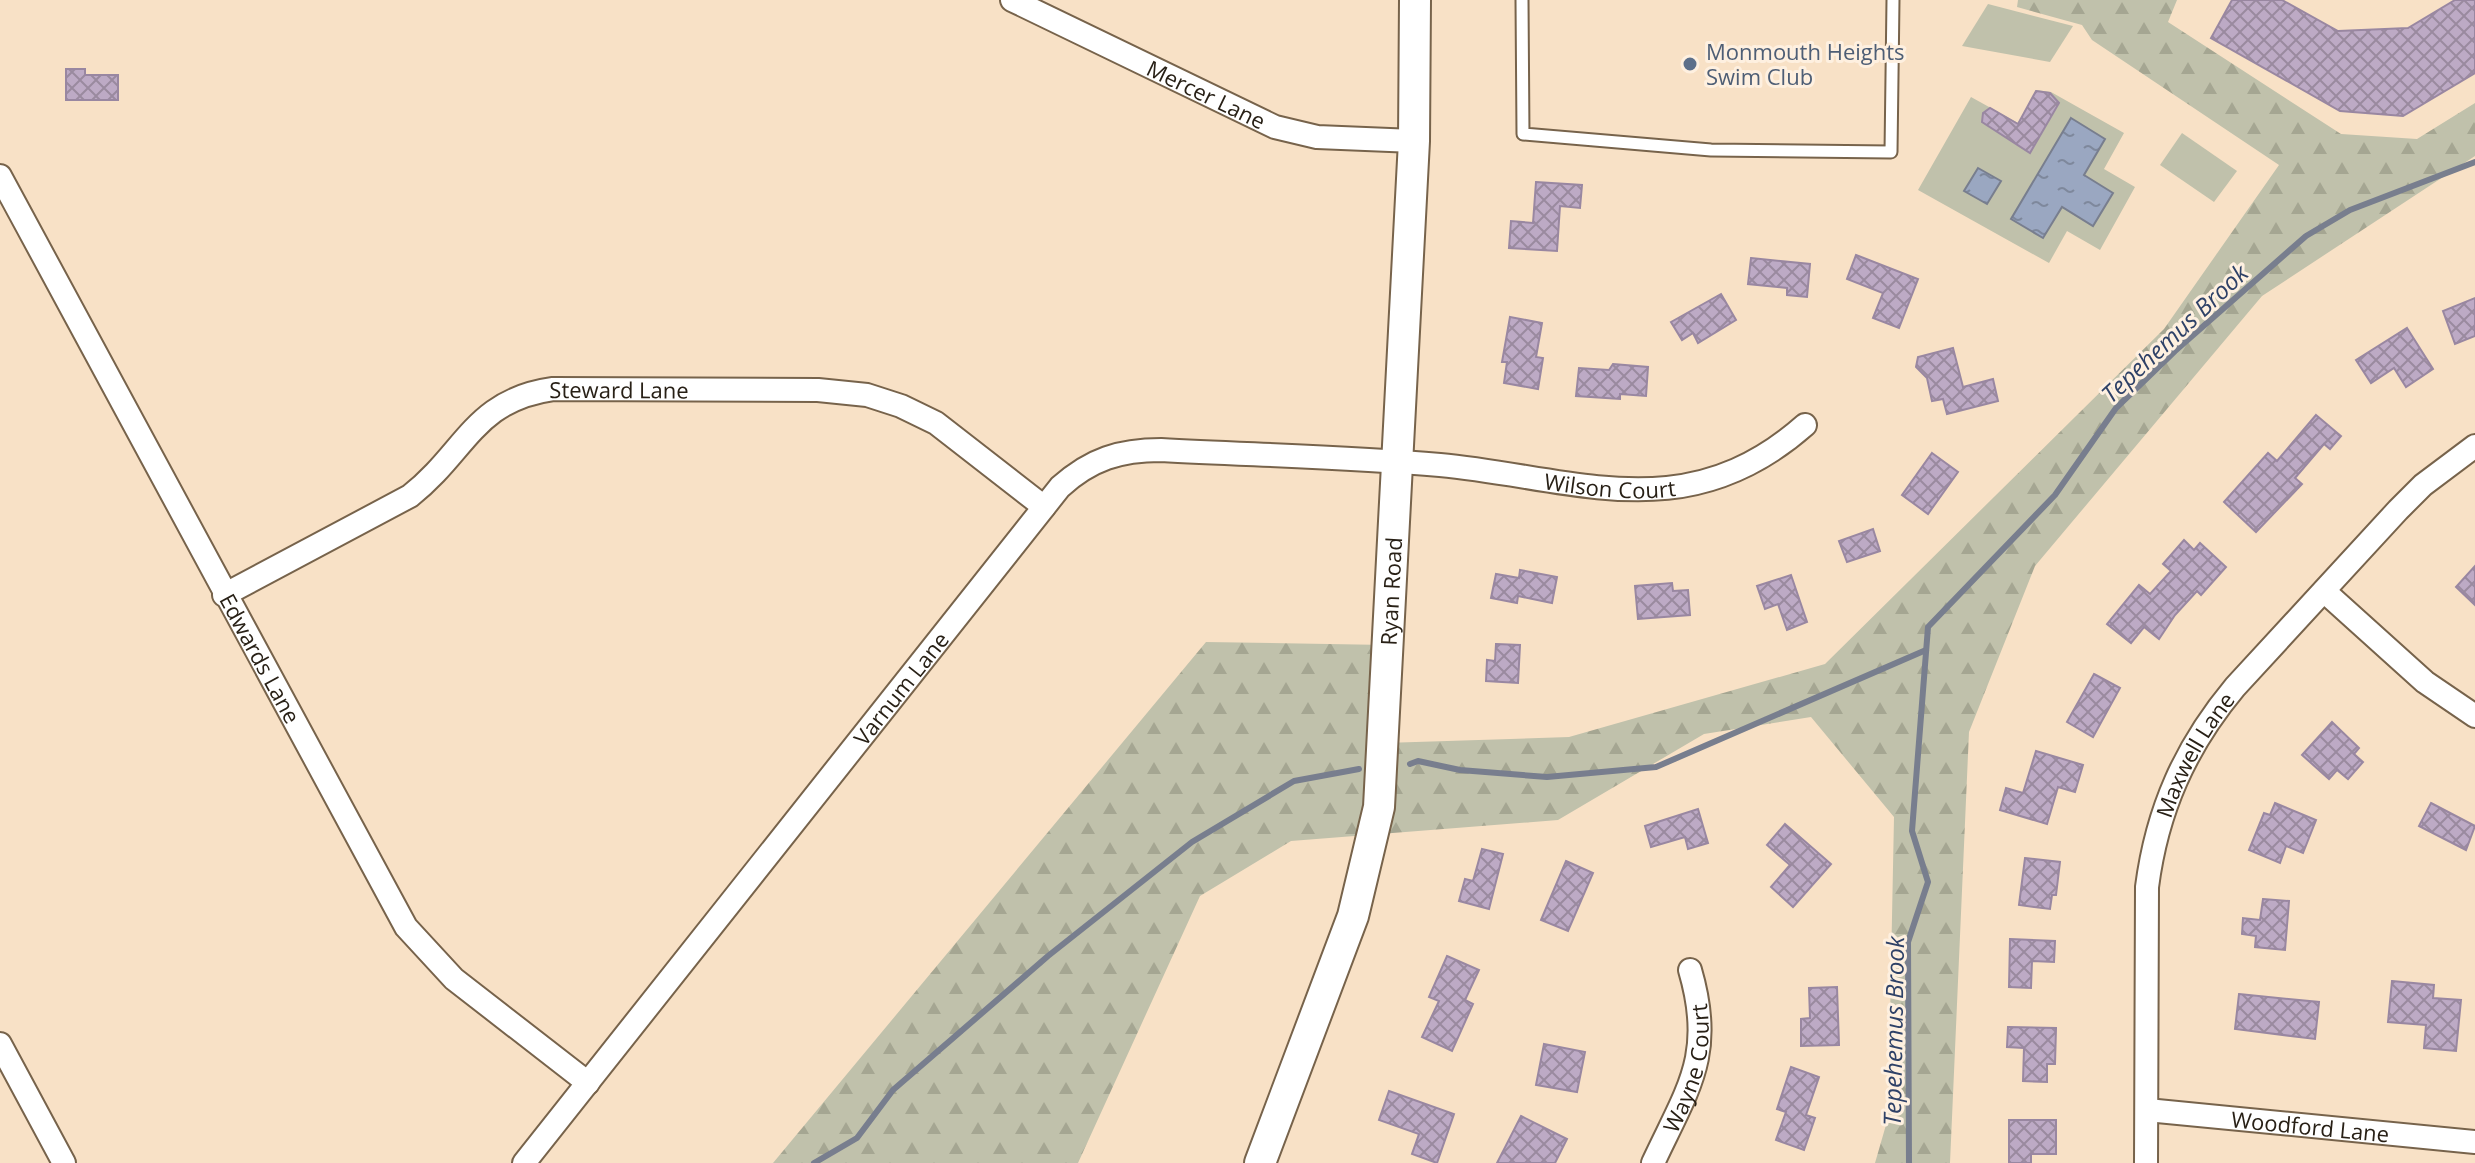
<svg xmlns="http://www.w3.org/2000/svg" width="2475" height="1163" font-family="'Open Sans',sans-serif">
<defs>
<pattern id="forest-firs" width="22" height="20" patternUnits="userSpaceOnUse" patternTransform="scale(2)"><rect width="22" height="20" fill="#c0c1ab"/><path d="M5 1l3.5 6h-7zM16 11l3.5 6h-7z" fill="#a5a692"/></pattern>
<pattern id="water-ripples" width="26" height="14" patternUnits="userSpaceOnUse" patternTransform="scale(2)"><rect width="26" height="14" fill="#9aa7c1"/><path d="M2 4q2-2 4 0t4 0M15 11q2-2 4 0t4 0" fill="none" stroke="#7e889c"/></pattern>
<pattern id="building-cross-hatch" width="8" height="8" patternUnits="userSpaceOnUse" patternTransform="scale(2)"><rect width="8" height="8" fill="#bdaac5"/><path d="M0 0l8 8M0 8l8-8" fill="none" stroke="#9a8a9f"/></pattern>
</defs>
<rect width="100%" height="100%" fill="#f8e1c6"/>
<!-- grass -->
<g fill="#c0c1ab">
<path d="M1988 4 2073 26 2050 62 1962 46Z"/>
<path d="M2036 90 2051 92 2124 133 2104 169 2135 187 2100 250 2067 231 2049 263 1918 190 1971 97 2018 123Z"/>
<path d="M2182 133 2237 171 2214 202 2160 165Z"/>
</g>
<!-- forest -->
<path fill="url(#forest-firs)" d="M2018 0H2177L2168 22 2341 134 2417 139 2475 103V156L2262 296 2035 566 1969 732 1950 1163H1875L1888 1118 1894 817 1811 717 1704 734 1558 820 1291 841 1200 896 1078 1163H773L1206 642 1387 645 1384 743 1569 737 1825 664 2164 329 2279 165 2092 40 2082 25 2017 7Z"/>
<!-- water -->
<g fill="url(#water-ripples)" stroke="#787e8e" stroke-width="2">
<path d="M2071 118 2105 139 2084 175 2113 193 2093 226 2062 207 2043 238 2011 219Z"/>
<path d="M1978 168 2001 181 1987 204 1964 191Z"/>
</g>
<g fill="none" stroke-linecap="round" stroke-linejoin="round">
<!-- stream -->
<g stroke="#787e8e" stroke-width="6">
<path d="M1410 764 1418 761 1460 770 1547 777 1656 767 1926 650"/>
<path d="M814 1163 857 1138 893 1090 1048 956 1192 842 1294 781 1359 769"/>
<path d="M1909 1163 1908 942 1928 882 1912 831 1928 627 2055 495 2116 408 2175 351 2306 236 2350 210 2475 162"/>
</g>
</g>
<!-- building -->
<g fill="url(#building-cross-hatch)" stroke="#9987a1" stroke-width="2">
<path d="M2232 0H2282L2338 31 2408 28 2455 0H2475V73L2403 116 2340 111 2211 38Z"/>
<path d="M66 69H85V75H118V100H66Z"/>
<path d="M2036 91 2050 93 2059 103 2030 153 1982 122 1983 113 1990 108 2018 124Z"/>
<path d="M1536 182 1582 185 1580 208 1560 206 1557 251 1509 248 1511 221 1533 223Z"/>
<path d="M1856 255 1918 279 1899 328 1873 318 1883 293 1847 279Z"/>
<path d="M1751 258 1810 264 1807 297 1787 295V288L1748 284Z"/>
<path d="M1721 294 1736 320 1698 343 1693 333 1682 340 1671 322Z"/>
<path d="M2475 298V336L2455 344 2443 311Z"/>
<path d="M1510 317 1542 323 1536 357 1543 358 1538 389 1504 383 1507 362H1502Z"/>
<path d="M2407 328 2433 369 2406 387 2394 368 2371 383 2356 360Z"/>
<path d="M1953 348 1963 387 1993 379 1998 401 1947 414 1943 399 1932 401 1927 378 1916 367 1918 357Z"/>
<path d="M1613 364 1648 367 1646 396 1620 394V399L1576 396 1579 368 1609 370Z"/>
<path d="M2316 415 2341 436 2330 449 2324 444 2295 478 2302 484 2256 532 2224 502 2268 453 2277 461Z"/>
<path d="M1932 453 1958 472 1928 514 1902 495Z"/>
<path d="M1873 529 1880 551 1847 562 1839 541Z"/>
<path d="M2184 540 2194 550 2200 543 2226 567 2201 595 2197 591 2175 615 2159 639 2144 627 2131 643 2107 624 2139 585 2150 594 2171 571 2163 564Z"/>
<path d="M2475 566V605L2456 587Z"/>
<path d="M1520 570 1557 577 1552 603 1518 596 1517 603 1491 598 1496 574 1519 578Z"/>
<path d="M1791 575 1807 622 1787 630 1778 604 1765 609 1757 586Z"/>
<path d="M1672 583 1673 591 1688 590 1690 615 1638 619 1635 586Z"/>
<path d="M1496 644 1520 645 1518 683 1486 681 1487 660 1495 661Z"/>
<path d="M2094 674 2120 688 2093 737 2067 722Z"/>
<path d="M2332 722 2359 748 2354 754 2363 762 2348 779 2337 770 2329 779 2302 755Z"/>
<path d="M2036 751 2083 765 2075 792 2058 787 2047 824 2000 810 2006 788 2023 793Z"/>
<path d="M2275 803 2316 820 2303 853 2286 846 2280 863 2249 850 2264 813 2270 815Z"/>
<path d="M2431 803 2475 826 2466 850 2419 826Z"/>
<path d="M1698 809 1708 843 1688 849 1685 837 1651 847 1645 826Z"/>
<path d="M1785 824 1831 864 1793 907 1771 887 1790 865 1767 845Z"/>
<path d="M1482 849 1503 854 1489 909 1459 901 1465 879 1473 881Z"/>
<path d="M2025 858 2060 862 2056 895H2052L2050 909 2019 905Z"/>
<path d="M1566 861 1593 873 1568 931 1541 920Z"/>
<path d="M2263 899 2289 901 2285 950 2255 947 2256 936 2242 934 2243 918 2260 920Z"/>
<path d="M2010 939 2055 941 2054 962 2032 961 2031 988 2009 987Z"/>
<path d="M1447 956 1479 970 1465 1000 1473 1004 1452 1051 1422 1037 1439 1001 1429 997Z"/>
<path d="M2392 981 2434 985 2433 998 2461 1000 2456 1051 2424 1048 2426 1025 2388 1022Z"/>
<path d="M1837 987 1839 1045 1801 1046V1019L1810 1018 1809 988Z"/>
<path d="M2239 994 2319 1002 2315 1039 2235 1029Z"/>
<path d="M2008 1027 2056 1028 2055 1064H2047V1082L2023 1081 2024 1048 2007 1047Z"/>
<path d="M1544 1044 1585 1052 1577 1092 1536 1085Z"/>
<path d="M1791 1067 1819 1077 1806 1115 1815 1118 1804 1150 1776 1140 1786 1112 1777 1109Z"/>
<path d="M1389 1091 1454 1114 1437 1163 1412 1154 1419 1134 1379 1120Z"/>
<path d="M1521 1116 1567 1139 1555 1163H1497Z"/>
<path d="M2009 1120H2056V1154H2031V1163H2009Z"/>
</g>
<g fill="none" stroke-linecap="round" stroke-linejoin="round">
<!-- lane casing -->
<g stroke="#77634b" stroke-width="15">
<path id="lane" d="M1522 0 1523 134 1711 150 1891 152 1893 0"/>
</g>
<!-- street casing -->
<g stroke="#77634b" stroke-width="26">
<g id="street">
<path id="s1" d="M1012 0 1275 127 1317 137 1414 141"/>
<path id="s2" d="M0 176 406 927 454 979 588 1083"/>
<path d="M2324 591 2425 682 2475 716"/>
<path id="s3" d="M224 595 410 496C466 452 474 400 553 389L818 390 867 395 901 406 936 423 1044 507"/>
<path d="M0 1044 64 1163"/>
<path id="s4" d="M2147 1110 2475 1142"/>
<path id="s5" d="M524 1163 1060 487C1091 459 1120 450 1161 450 1254 455 1348 457 1440 465 1577 478 1686 530 1805 425"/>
<path id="s6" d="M1653 1163C1688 1088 1715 1055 1690 970"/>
<path id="s7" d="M2146 1163 2147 887C2157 810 2185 747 2235 687L2398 510 2423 485 2475 446"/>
</g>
</g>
<!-- secondary casing -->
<g stroke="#77634b" stroke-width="34">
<g id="secondary">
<path id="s8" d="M1260 1163 1353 916 1379 807 1414 141 1415 0"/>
</g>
</g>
<!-- lane -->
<use href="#lane" stroke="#fff" stroke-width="11"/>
<!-- street -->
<use href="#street" stroke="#fff" stroke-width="22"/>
<!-- secondary -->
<use href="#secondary" stroke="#fff" stroke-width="30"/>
</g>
<!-- markers -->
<circle fill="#5c6f8a" stroke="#fef0e0" stroke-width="3" cx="1690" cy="64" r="8"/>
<g text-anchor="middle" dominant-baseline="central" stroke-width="6" stroke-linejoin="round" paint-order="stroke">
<!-- service labels -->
<g font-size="22" fill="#4e5e75" stroke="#fef0e0" text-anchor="start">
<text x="1706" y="51">Monmouth Heights<tspan x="1706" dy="25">Swim Club</tspan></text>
</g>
<!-- street labels -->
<g font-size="22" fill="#282016" stroke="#fef0e0">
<text stroke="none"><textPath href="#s1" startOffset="216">Mercer Lane</textPath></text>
<text stroke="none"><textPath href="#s3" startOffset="460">Steward Lane</textPath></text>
<text stroke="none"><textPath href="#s5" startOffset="1424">Wilson Court</textPath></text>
<text stroke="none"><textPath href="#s8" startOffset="592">Ryan Road</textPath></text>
<text stroke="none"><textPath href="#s2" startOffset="548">Edwards Lane</textPath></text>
<text stroke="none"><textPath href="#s5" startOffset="606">Varnum Lane</textPath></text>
<text stroke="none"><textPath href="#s7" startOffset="418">Maxwell Lane</textPath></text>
<text stroke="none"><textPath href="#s6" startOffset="102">Wayne Court</textPath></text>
<text stroke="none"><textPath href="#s4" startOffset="164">Woodford Lane</textPath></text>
</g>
<!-- water labels -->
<g font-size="24" font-style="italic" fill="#2e4167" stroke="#fef0e0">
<text transform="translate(2174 333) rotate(-43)">Tepehemus Brook</text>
<text transform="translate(1893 1031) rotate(-89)">Tepehemus Brook</text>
</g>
</g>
</svg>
